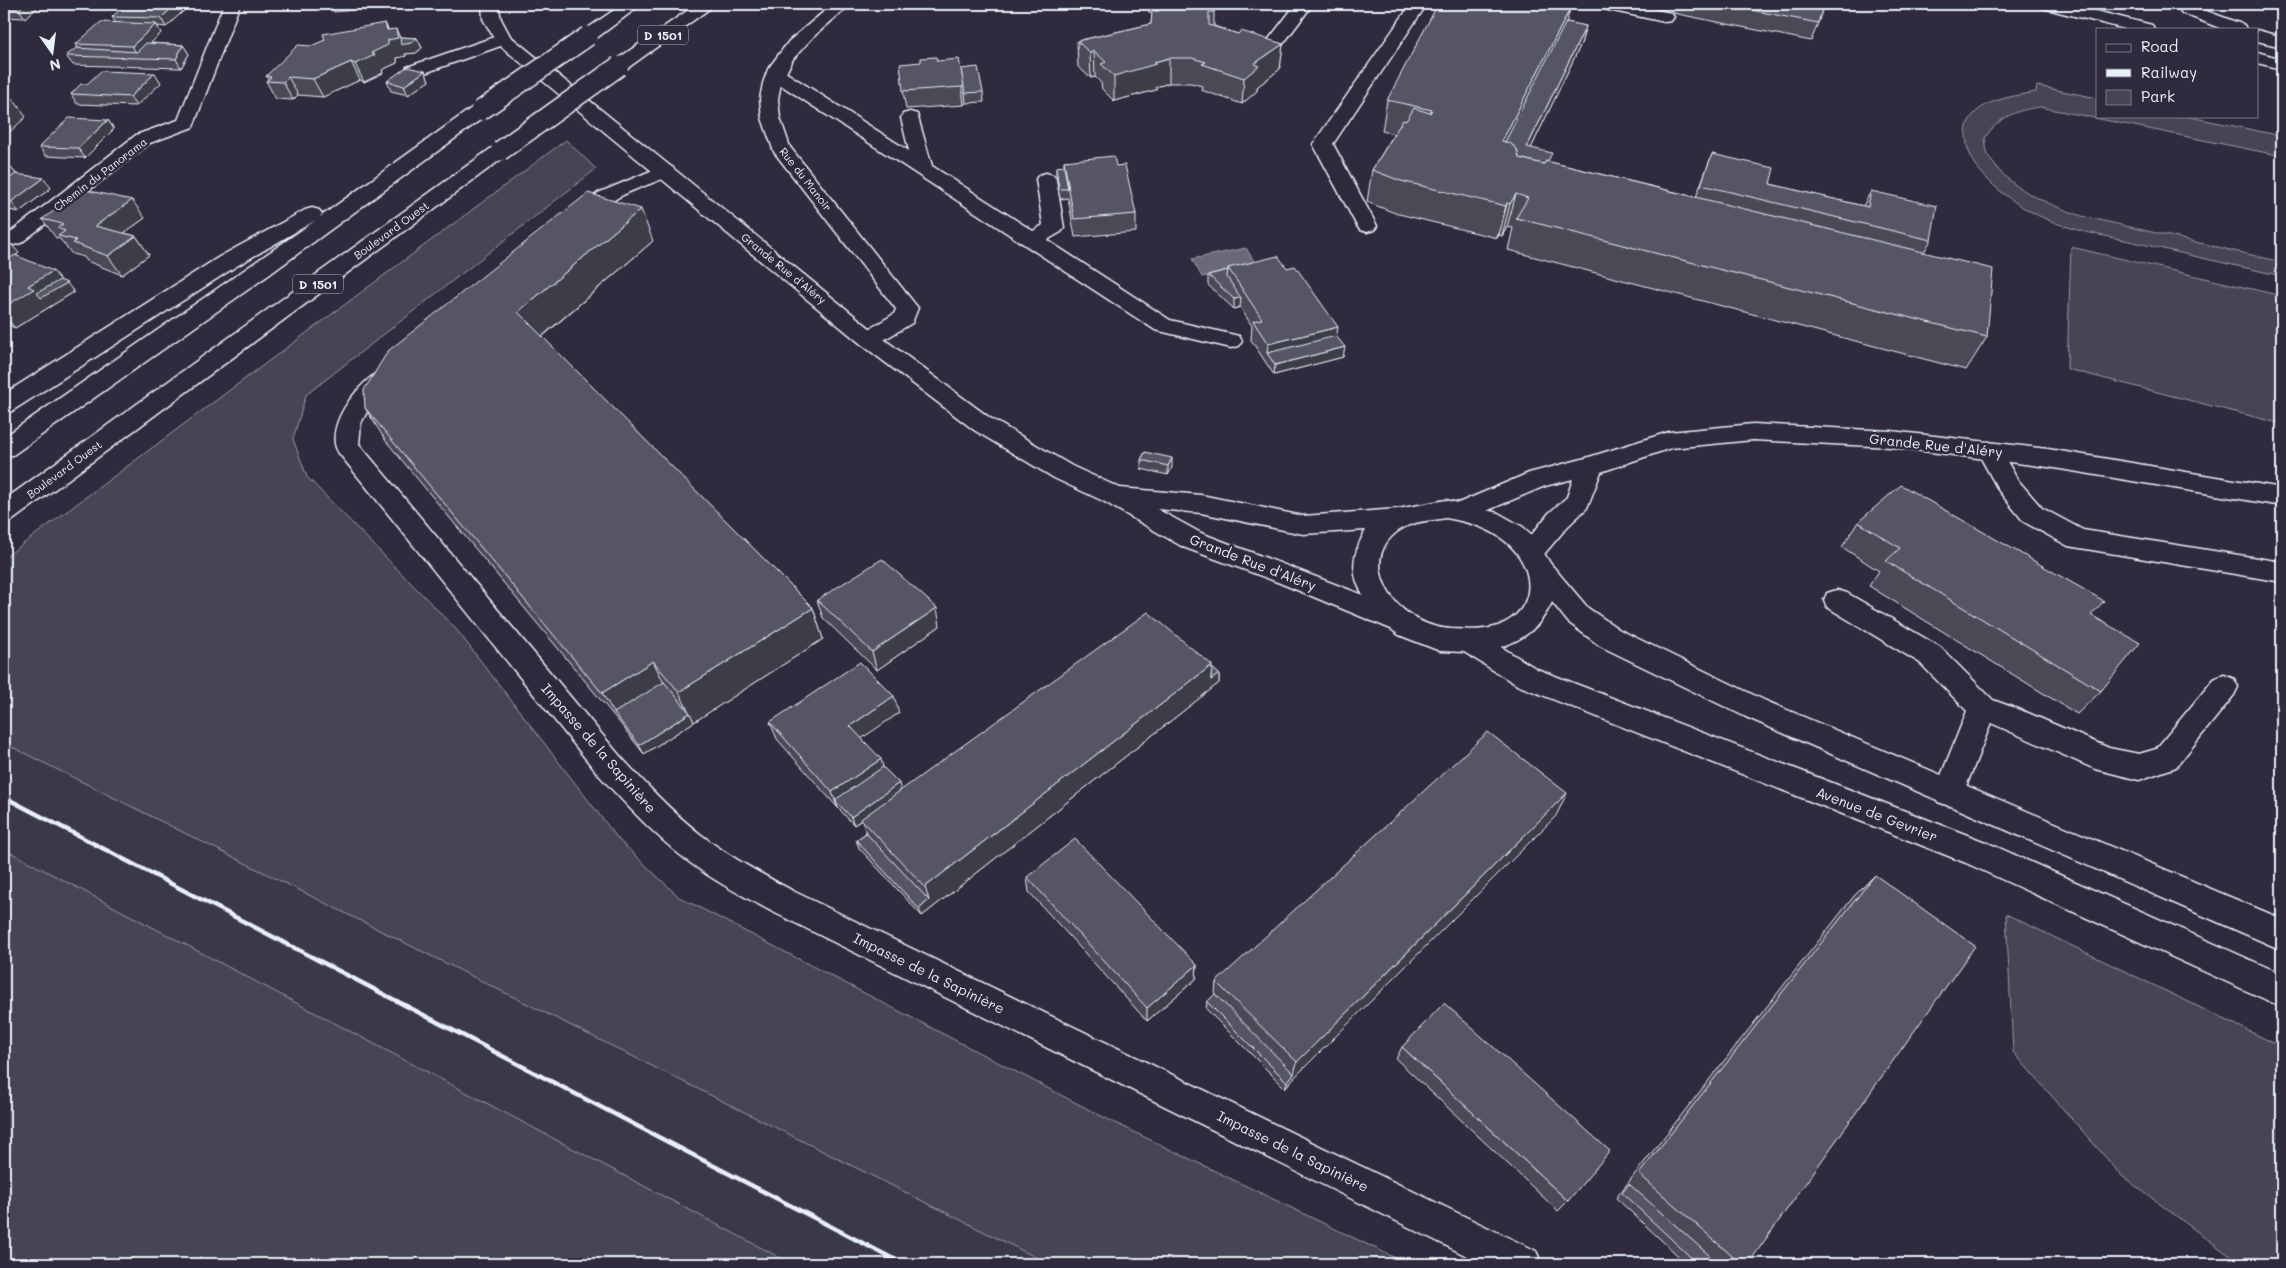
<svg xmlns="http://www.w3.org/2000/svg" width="2286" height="1268" font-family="Mali,sans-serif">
<rect width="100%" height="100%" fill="#2f2a3d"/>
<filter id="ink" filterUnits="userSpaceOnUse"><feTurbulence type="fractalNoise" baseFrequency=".02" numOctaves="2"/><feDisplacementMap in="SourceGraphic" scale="10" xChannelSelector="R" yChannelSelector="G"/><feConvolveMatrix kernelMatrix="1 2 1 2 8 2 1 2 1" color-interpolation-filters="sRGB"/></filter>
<g filter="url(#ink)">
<!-- built -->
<path fill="#3b3749" d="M4 743 1049 1264H792L4 849Z"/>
<!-- green -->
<g fill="#464455" stroke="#979aa6">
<path d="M2037 86 2097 98V116H2186L2282 136V156L2040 107C2016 110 1999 117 1985 138 1986 144 1986 152 1989 157 2008 189 2048 204 2082 216L2282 262V276C2233 265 2183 254 2134 242 2105 236 2073 231 2046 219 2015 206 1966 172 1966 136 1965 101 2010 97 2036 92Z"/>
<path d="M566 140 596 169 306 395 293 439 307 477 456 629 619 840 679 897 1111 1121 1408 1264H1049L4 743V558Z"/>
<path d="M2071 247 2282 296V424L2067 369Z"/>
<path d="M4 849 792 1264H4Z"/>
<path d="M2006 914 2282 1047V1264H2241L2122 1176 2013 1052Z"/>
</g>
<!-- water -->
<path fill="#696978" stroke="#9c9fab" d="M1246 248 1257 266 1202 277 1192 259Z"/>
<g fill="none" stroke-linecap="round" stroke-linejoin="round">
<!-- service casing -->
<g stroke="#e8f1f8" stroke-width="3">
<g id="service">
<path d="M1296 4H1313L1277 52H1265L1262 48Z"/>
<path d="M1411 4H1427L1333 144 1377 226 1374 230 1367 232 1360 230 1357 226 1313 144Z"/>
<path d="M1597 4H1627L1671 13 1674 17 1671 21 1665 22 1599 8Z"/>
<path d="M2188 4 2244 25 2246 29H2222L2182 13 2179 9 2182 5Z"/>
<path d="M2257 30 2282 37V47L2257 41Z"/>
<path d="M503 34 509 35 512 39 509 43 419 75H407L404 71 407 67Z"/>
<path d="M776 69 782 70 909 151 901 118 903 114 910 112 917 114 932 166 1033 231 1043 225 1036 179 1039 175 1046 173 1053 175 1056 179 1064 228 1061 232 1047 240 1170 320 1239 336 1242 341 1239 346 1231 348 1155 330 770 78 767 74 770 70Z"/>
<path d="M1989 442 1998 445 2017 479 2042 508 2083 530 2282 562V582L2068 546 2024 522 1999 491 1977 451 1980 445Z"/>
<path d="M1837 590 1847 593 1940 647 1993 700 2028 713 2109 748 2139 754 2156 749 2214 679 2224 675 2234 679 2238 687 2234 695 2176 767 2139 780 2095 769 1991 723 1960 802 1949 806 1938 802 1934 793 1967 711 1920 663 1827 607 1824 600 1827 593Z"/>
</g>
</g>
<!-- minor casing -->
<g stroke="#e8f1f8" stroke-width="3">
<g id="minor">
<path d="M224 4H240L193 127 150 143 21 243 14 245 7 243 4 239 7 235 136 135 178 120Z"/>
<path d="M833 4H851L813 37 793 59 781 83 778 99 780 118 790 147 918 308 912 323 877 344 869 346 861 344 858 339 861 334 894 314 896 309 774 152 762 118 760 99 763 83 768 69 789 41Z"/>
<path d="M2041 4H2068L2152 25 2154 29H2125L2043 8Z"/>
<path d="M2257 52 2282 59V69L2257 63Z"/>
<path d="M665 165 672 167 675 171 672 175C653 184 628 190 611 202 597 212 587 230 569 225L566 221 598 193Z"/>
<path d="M392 365 400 368 404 373 368 410 361 423 359 444 620 756C652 791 685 826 725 852 748 867 771 879 795 892L1536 1251 1542 1264H1483L773 912C749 899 725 887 703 872 663 845 630 809 598 774L338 452C322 424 366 372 392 365Z"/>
<path d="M1753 424 1891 431 2048 449 2282 488V506L2048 467 1891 447 1753 440 1671 448 1601 472 1587 508 1567 527 1540 559 1531 562 1522 559 1518 552 1549 513 1567 497 1573 479 1545 486 1465 520 1456 518 1452 511 1456 504 1529 473 1586 458 1669 432Z"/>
</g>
</g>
<!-- tertiary casing -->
<g stroke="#e8f1f8" stroke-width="3">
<path id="tertiary" d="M482 4H498L501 19 510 36 877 334 990 418 1072 466 1120 488 1201 495 1303 516 1398 509 1446 500 1498 513 1523 527 1534 537 1550 563 1588 608 1620 630 1766 701 2282 919V950L1746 717 1600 646 1568 622 1552 602C1540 627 1526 638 1501 647L1537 669 1988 843 2282 974V1007L1966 863 1517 685 1464 652 1440 651 1399 635 1391 629 1280 583 1183 547 1103 501 1054 478 974 430 861 344 497 43 483 19ZM1157 509 1201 513 1303 534 1366 530C1353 553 1349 571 1363 595L1201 533ZM1446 518C1467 522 1488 527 1505 541 1536 566 1539 610 1498 626 1483 631 1468 630 1453 629 1429 629 1402 614 1389 593 1373 566 1378 539 1409 525 1419 521 1435 520 1446 518Z"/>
</g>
<!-- trunk casing -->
<g stroke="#e8f1f8" stroke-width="3">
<g id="trunk">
<path d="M623 4H642L594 40H582L579 36 582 32Z"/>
<path d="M697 4H716L625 70H613L610 66 613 62Z"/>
<path d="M480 105 487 107 489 111 487 115 270 274 13 455 4 457V437L316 220 235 267 12 411 4 413V394L219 257 305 210 312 208 319 210 322 214 320 217 473 107Z"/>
<path d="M500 145 507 147 510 151 507 155 13 520 4 522V500L493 147Z"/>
</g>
</g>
<!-- service -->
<use href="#service" fill="#2f2a3d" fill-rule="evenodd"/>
<!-- minor -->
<use href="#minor" fill="#2f2a3d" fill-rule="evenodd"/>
<!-- tertiary -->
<use href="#tertiary" fill="#2f2a3d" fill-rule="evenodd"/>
<!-- trunk -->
<use href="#trunk" fill="#2f2a3d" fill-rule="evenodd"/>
<!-- rail -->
<path stroke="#e8f1f8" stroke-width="4.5" d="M4 797 903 1264"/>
<!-- trunk-bridge casing -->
<g stroke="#e8f1f8" stroke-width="22" stroke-linecap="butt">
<g id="trunk-bridge">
<path d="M480 111 588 36"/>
<path d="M500 151 619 66"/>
</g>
</g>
<!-- trunk-bridge -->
<use href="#trunk-bridge" stroke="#2f2a3d" stroke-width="19"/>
</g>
<!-- wall -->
<g fill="#4b4957" stroke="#e8f1f8">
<path d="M4 4H42L25 18 4 17Z"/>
<path d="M191 4 166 27 157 26 161 33 151 43 183 45 189 54 181 68 73 65 66 56 78 48 76 44 116 23 112 17Z"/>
<path d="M1149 4H1214V26L1238 34 1283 44 1280 69 1257 87V91L1242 104 1201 90 1202 86 1191 83H1169L1156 87V90L1114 101 1102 89 1101 83 1095 77 1091 78 1078 67 1077 41 1151 24 1152 13H1149Z"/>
<path d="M1676 4H1824L1818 23 1811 41 1673 13Z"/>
<path d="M2151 4H2180L2165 10Z"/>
<path d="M1566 22 1586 26 1581 44 1531 148 1550 162 1696 197 1712 154 1770 184 1863 206 1871 191 1931 240 1924 252 1987 337 1966 370 1508 250 1513 228 1507 227 1502 236 1499 235 1497 238 1395 213 1367 202 1372 170 1394 134 1382 131 1387 100Z"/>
<path d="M385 23 388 30 400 37 417 38 422 48 416 53 405 54 406 56 397 58V63L382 70 383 73 364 82 360 80 323 97 298 95 293 100 276 99 266 81 268 79 266 76 311 46Z"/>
<path d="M961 69 983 92 984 102 966 103 964 105 906 109 903 91Z"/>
<path d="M425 71 429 81 408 95 391 91 387 81Z"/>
<path d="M161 83 136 106 77 104 71 94Z"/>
<path d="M108 120 114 129 85 158 46 156 39 147Z"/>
<path d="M1064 161 1116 166 1136 214V232L1075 237 1068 198 1060 199 1056 176V167L1064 166Z"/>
<path d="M4 164 9 165 16 174 51 188 19 212 4 209Z"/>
<path d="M145 218 124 233 136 236 149 255 122 275 87 261 84 257 72 254 60 239 56 238 42 219Z"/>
<path d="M653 241 542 337 813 608 823 639 644 754 619 722 386 441 365 408Z"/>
<path d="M4 242 19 253 16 256 60 280 74 292 15 328 9 325 5 327 4 326Z"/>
<path d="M1228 268 1336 336 1343 357 1274 375 1251 340 1252 326 1240 307 1234 309 1208 285V275L1228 270Z"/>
<path d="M1145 452 1172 467 1168 475 1141 469V460Z"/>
<path d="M1858 522 2091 615 2101 691 2077 714 1869 586 1879 571 1842 547Z"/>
<path d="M817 600 940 626 877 670 823 618Z"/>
<path d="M1212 668 1219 674V683L922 916 859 848 856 840 866 833 862 820 854 825 838 808 777 739 770 722 899 713 861 738 901 791Z"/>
<path d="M1556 816 1292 1080 1285 1088 1206 1009 1207 1002 1215 994 1216 982Z"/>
<path d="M1875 875 1748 1264H1687L1616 1198 1854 896Z"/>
<path d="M1027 877 1197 965 1196 979 1147 1021 1029 892Z"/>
<path d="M1402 1047 1568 1201 1558 1211 1396 1059Z"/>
</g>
<!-- shaded-wall -->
<g fill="#3d3c47" stroke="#e8f1f8">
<path d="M25 4H42L25 18 19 9Z"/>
<path d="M176 4H191L166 27 161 18Z"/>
<path d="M330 4H370L369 8 334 12Z"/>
<path d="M2169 4H2180L2165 10Z"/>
<path d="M1570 9 1562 40 1503 156 1502 141Z"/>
<path d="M385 23 393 39 396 29 403 44 417 38 422 48 416 53 405 54 406 56 397 58V63L382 70 383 73 364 82 355 64 371 53 387 30Z"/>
<path d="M156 24 161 33 138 56 132 46Z"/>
<path d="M1586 26 1581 44 1523 165 1527 147Z"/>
<path d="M4 32 8 38 4 41Z"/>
<path d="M1283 44 1280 69 1257 87V91L1242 104 1244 78 1254 64Z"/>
<path d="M183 45 189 54 181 68 176 59Z"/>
<path d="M1094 51 1095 77 1091 78 1090 53Z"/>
<path d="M1169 58V83L1156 87V90L1114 101V76L1154 62Z"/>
<path d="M351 62 360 80 323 97 313 79Z"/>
<path d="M425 71 429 81 408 95 404 86Z"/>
<path d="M155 73 161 83 136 106 130 97Z"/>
<path d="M288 77 298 95 293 100 283 82Z"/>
<path d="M964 85 966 103 964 105 962 87Z"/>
<path d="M13 99 26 117 4 137V107Z"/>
<path d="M108 120 114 129 85 158 78 148Z"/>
<path d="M9 165 23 183 4 197V169Z"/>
<path d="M44 178 51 188 19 212 11 202Z"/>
<path d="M1516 194 1507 227 1502 236 1510 204Z"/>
<path d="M132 200 145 218 109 244 95 226Z"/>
<path d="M1507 203 1499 235 1497 238 1506 206Z"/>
<path d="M641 209 653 241 533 344 518 312Z"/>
<path d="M136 236 149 255 122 275 108 256Z"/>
<path d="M11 244 19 253 4 265V249Z"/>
<path d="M53 271 64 284 67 283 74 292 15 328 4 315V307L28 286Z"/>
<path d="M1241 298 1240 307 1234 309V299Z"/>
<path d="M4 320 9 325 5 327 4 326Z"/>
<path d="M1338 327 1335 345 1267 353 1268 344Z"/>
<path d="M1345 347 1343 357 1274 375 1275 365Z"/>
<path d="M1172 458V467L1168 475V466Z"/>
<path d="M813 608 823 639 694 722 679 692Z"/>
<path d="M937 608 940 626 877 670 872 652Z"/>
<path d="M653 661 668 691 614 713 602 693Z"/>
<path d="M1212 665 1211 680 1219 674V683L922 916 919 909 929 900 925 887Z"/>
<path d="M894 696 899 713 855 743 850 726Z"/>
<path d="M690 713 694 722 644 754 639 745Z"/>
<path d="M881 759 885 775 835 800 838 808 832 792Z"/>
<path d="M899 783 901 792 854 825 851 817Z"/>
<path d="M1567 793 1556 816 1292 1080 1285 1088 1287 1082 1294 1074 1297 1062Z"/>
<path d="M1197 965 1196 979 1147 1021V1008Z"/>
</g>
<!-- building -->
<g fill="#575565" stroke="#e8f1f8">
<path d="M4 4H25L19 9 4 8Z"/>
<path d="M126 4H176L161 18 112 17Z"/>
<path d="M1159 4H1214V12H1209V25L1238 34 1241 31 1283 44 1254 64 1259 66 1244 78 1202 64 1206 62 1192 58H1169L1154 62 1156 64 1114 76 1101 64 1106 62 1094 51 1090 53 1077 41 1151 24 1152 11H1159Z"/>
<path d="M1438 4H1541L1570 9 1502 141 1510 143 1517 149 1519 158 1544 164 1546 161 1993 269 1987 337 1516 218 1528 198 1516 194 1510 204 1507 203 1506 206 1401 181 1372 170 1403 120 1406 121 1414 108 1430 113 1432 110 1387 100Z"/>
<path d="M1720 4H1824L1818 23Z"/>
<path d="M101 22 156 24 132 46 76 44Z"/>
<path d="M1566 22 1586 26 1527 147 1552 153 1548 161H1546L1544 164 1519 158 1517 149 1510 143 1505 142Z"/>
<path d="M385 23 387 30 396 29 398 38 388 40V45L371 53 375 55 355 64 351 62 313 79 288 77 283 82 266 81 271 77 266 76 298 45 311 46 325 40 323 34Z"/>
<path d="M400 37 417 38 411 43 401 45Z"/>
<path d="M146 43 183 45 176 59 66 56 76 48 137 52Z"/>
<path d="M936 57 937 61 959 59 964 85 962 87 903 91 900 64 921 62V58Z"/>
<path d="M407 67 425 71 404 86 387 81Z"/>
<path d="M978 67 983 92 965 93 961 69Z"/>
<path d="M101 71 155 73 130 97 71 94 81 84H87Z"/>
<path d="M4 99H13L4 107Z"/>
<path d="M69 118 108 120 78 148 39 147Z"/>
<path d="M1712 154 1774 168 1770 184 1868 207 1871 191 1937 206 1931 240 1701 185Z"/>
<path d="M1114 156 1116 166 1125 165 1136 214 1074 219 1064 161Z"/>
<path d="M4 164 9 165 4 169Z"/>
<path d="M1064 166 1068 189H1059L1056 167Z"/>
<path d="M16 174 44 178 11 202 4 201V182Z"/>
<path d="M85 190 132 200 95 226 136 236 108 256 73 243 76 240 58 236 65 231 57 228 63 224 42 219Z"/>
<path d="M588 193 641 209 518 312 813 608 679 692 653 661 602 693 365 408 364 390 388 351Z"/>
<path d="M4 242 11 244 4 249Z"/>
<path d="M15 255 53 271 28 286 34 289 4 307V262Z"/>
<path d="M1278 256 1287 268 1295 266 1338 327 1268 344 1253 321 1262 319 1228 268Z"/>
<path d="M1228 270 1227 277 1241 298 1234 299 1208 275Z"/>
<path d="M60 280 67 283 41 298 37 293Z"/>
<path d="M1336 336 1345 347 1275 365 1267 353Z"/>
<path d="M1145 452 1172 458 1168 466 1141 460Z"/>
<path d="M1901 485 2104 601 2091 615 2140 643 2101 691 1886 561 1900 548 1858 522Z"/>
<path d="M882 559 937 608 872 652 817 600Z"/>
<path d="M1148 612 1212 665 925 887 861 819Z"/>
<path d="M860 662 894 696 850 726 881 759 832 792 770 722Z"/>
<path d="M1212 668 1219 674 1211 680Z"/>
<path d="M664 682 690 713 639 745 614 713Z"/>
<path d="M1488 732 1567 793 1297 1062 1216 982Z"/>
<path d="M883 767 899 783 851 817 835 800Z"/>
<path d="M866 833 929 900 919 909 856 840Z"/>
<path d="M1075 839 1197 965 1147 1008 1027 877Z"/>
<path d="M1875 875 1975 946 1748 1264H1741L1639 1174Z"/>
<path d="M1215 994 1294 1074 1287 1082 1207 1002Z"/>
<path d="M1444 1003 1610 1151 1568 1201 1402 1047Z"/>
<path d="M1629 1184 1719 1264H1698L1622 1193Z"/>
</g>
</g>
<g text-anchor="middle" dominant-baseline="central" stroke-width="5" stroke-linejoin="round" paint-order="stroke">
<!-- far-street labels -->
<g font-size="11" fill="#e8f1f8" stroke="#2f2a3d">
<text transform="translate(100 174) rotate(-37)">Chemin du Panorama</text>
<text transform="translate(806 179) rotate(52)">Rue du Manoir</text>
<text transform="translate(391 230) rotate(-36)">Boulevard Ouest</text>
<text transform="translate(784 268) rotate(39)">Grande Rue d'Aléry</text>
<text transform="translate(64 469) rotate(-36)">Boulevard Ouest</text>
</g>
<!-- shield labels -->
<g fill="#2f2a3d" stroke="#b0b5c0" stroke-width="1">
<rect x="638" y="25.5" width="50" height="19" rx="4"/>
<rect x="293" y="274.5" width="50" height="19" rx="4"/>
</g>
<g font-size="12" font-weight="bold" fill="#e8f1f8">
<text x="663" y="35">D 1501</text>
<text x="318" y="284">D 1501</text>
</g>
<!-- street labels -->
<g font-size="14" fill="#e8f1f8" stroke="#2f2a3d">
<text transform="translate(1936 445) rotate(6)">Grande Rue d'Aléry</text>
<text transform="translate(1253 562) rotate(21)">Grande Rue d'Aléry</text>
<text transform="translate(599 748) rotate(49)">Impasse de la Sapinière</text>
<text transform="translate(1877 814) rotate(21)">Avenue de Gevrier</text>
<text transform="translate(929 973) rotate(26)">Impasse de la Sapinière</text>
<text transform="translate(1293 1151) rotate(26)">Impasse de la Sapinière</text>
</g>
</g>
<!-- margin -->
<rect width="2286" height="1268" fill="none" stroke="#2f2a3d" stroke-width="20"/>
<rect x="10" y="10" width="2266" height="1248" fill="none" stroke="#e8f1f8" stroke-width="2" filter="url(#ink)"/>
<!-- legend -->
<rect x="2096" y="28" width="162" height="90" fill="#2f2a3d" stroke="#797a88"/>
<rect x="2106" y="44" width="25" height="8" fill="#2f2a3d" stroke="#797a88"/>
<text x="2141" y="52" font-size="15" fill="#e8f1f8">Road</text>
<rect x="2106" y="69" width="25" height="8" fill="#e8f1f8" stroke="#797a88"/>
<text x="2141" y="78" font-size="15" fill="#e8f1f8">Railway</text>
<rect x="2106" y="90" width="25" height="15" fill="#464455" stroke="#797a88"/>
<text x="2141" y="102" font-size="15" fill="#e8f1f8">Park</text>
<!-- north arrow -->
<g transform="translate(52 52) rotate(166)" stroke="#2f2a3d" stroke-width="4" paint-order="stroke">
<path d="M0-4L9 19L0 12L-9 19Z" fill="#e8f1f8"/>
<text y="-8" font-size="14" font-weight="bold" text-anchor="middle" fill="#e8f1f8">N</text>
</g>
</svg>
